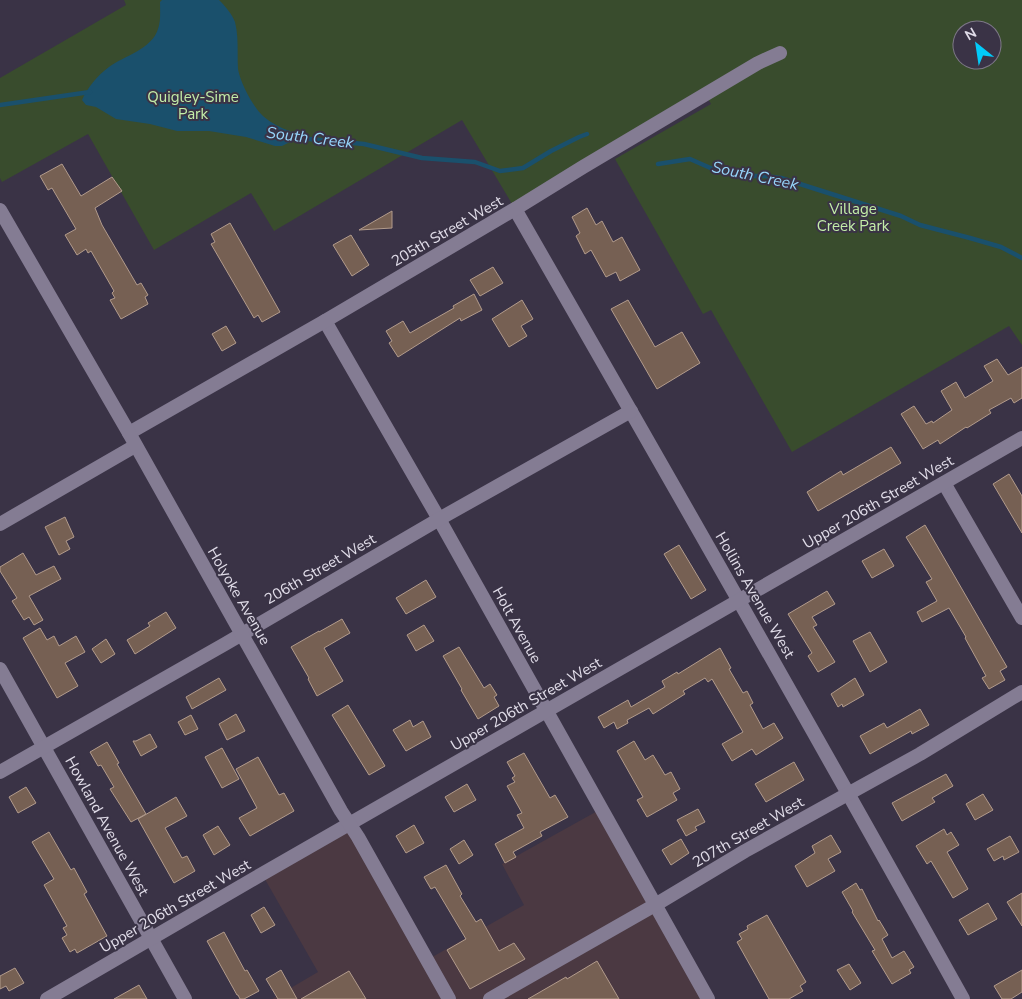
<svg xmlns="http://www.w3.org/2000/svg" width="1022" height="999" font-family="'Nunito Sans',sans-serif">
<rect width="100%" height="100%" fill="#3a3346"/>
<!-- commercial -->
<path fill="#4b3942" d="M601 809 708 999H272L318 972 262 874 350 824 427 960 524 905 502 864Z"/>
<!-- green -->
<path fill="#394c2d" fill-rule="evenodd" d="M124 0H1022V345L1009 326 792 452 711 310 703 314 615 159 711 104 706 95 515 209 462 120 274 231 251 193 154 250 88 134 2 182 0 178V78L126 5ZM962 30H992V60H962Z"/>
<!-- water -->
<path fill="#1a506c" d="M162 0H219C225 6 232 14 235 22 239 37 237 54 238 69 240 82 253 107 263 116 271 123 281 128 290 131L293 137 290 142 282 146H275L246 137 209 131H177L150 124 116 119 96 107 86 105 82 100C87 88 98 75 109 67 124 56 152 49 158 29 161 21 160 10 160 2Z"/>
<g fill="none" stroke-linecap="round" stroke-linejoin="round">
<!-- stream -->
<g stroke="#1a506c" stroke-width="4.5">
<path d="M0 105 90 92"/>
<path d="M287 137 364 144 422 158 475 162 500 171 523 168 551 151 579 137 587 134"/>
<path d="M658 164 690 159 715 170 743 176H765L781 178 901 216 920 225 970 238 1001 247 1022 258"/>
</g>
</g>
<!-- building -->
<g fill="#766053" stroke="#b29b8c">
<path d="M62 164 81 196 112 177 122 191 95 208 102 225 137 285 141 283 148 295 145 297 148 304 121 319 110 300 115 298 112 293 114 291 91 251 88 253 86 249 77 255 65 235 76 229 52 188 48 190 40 176Z"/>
<path d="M587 208 596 225 602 221 613 242 622 237 640 270 620 281 616 272 606 277 591 250 585 254 576 236 580 233 572 217Z"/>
<path d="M392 211V228L359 230Z"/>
<path d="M230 223 280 312 262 322 258 315 254 318 211 244 215 242 211 234Z"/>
<path d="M351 235 369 265 352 276 333 245Z"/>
<path d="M493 267 503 283 480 296 470 280Z"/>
<path d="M474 294 482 310 461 321 460 318 398 357 389 343 392 341 386 331 403 321 410 333 454 308 453 306Z"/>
<path d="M522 300 533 319 521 326 527 336 509 347 492 319Z"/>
<path d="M628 300 655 347 682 332 700 363 657 389 611 309Z"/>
<path d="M226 326 236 343 222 351 212 334Z"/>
<path d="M997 359 1008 375 1022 367V398L1014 403 1011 398 989 410 991 413 967 428 966 427 940 444 938 440 923 449 901 414 914 406 926 424 932 421 933 423 952 410 941 391 956 382 965 398 993 381 984 366Z"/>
<path d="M891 447 901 463 818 511 807 492 841 471 843 475Z"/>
<path d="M1009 474 1022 496V533L993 484Z"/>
<path d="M65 517 74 537 66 541 70 549 59 555 45 527Z"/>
<path d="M925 525 1007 667 1000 671 1005 680 989 689 982 678 986 676 965 638 966 637 949 608 922 622 917 612 937 601 926 582 932 579 906 537Z"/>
<path d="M679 545 706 590 691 599 664 554Z"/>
<path d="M884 549 894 566 872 578 862 561Z"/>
<path d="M23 553 36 575 54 566 61 579 29 596 43 620 34 625 29 617 24 620 12 601 17 598 0 571V567Z"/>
<path d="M426 580 436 597 406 614 396 598Z"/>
<path d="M827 591 835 604 812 617 817 625 813 627 835 662 818 672 808 656 812 653 788 614Z"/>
<path d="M166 612 176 628 135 654 127 640 150 626 148 623Z"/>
<path d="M342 619 350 633 324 648 343 681 317 696 308 679 309 678 291 647 319 631V632Z"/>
<path d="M424 625 434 641 416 651 407 635Z"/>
<path d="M40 628 47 640 54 636 59 646 76 636 85 652 65 663 78 686 57 698 23 638Z"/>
<path d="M870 632 887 662 870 672 853 641Z"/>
<path d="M106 639 115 654 101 663 92 649Z"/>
<path d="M459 647 484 688 490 684 497 695 494 697 499 706 478 719 461 690 462 689 443 656Z"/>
<path d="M720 648 731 668 729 669 743 693 747 691 753 703 750 705 763 729 774 723 783 738 756 755 752 749 732 761 722 744 743 732 712 679 708 682 705 678 683 691 685 694 653 714 649 708 627 720 628 723 617 729 614 722 604 728 598 717 628 700 631 707 665 687 662 681 677 672 678 674Z"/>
<path d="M219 678 226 690 192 709 186 697Z"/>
<path d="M855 678 864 695 843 707 842 704 838 707 831 694Z"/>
<path d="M348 705 385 766 369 775 332 715Z"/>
<path d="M920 709 929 725 912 734 911 731 870 754 860 736 884 723 887 728Z"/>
<path d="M236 714 245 731 227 740 219 724Z"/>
<path d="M191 715 198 729 185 735 178 722Z"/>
<path d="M410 720 413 727 423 721 431 737 406 751 393 730Z"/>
<path d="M150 734 157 747 141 756 133 741H136Z"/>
<path d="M634 741 645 760 653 755 665 775 671 772 680 789 673 793 677 800 647 817 637 800 643 797 617 751Z"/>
<path d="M107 742 119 763 117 764 146 814 131 822 110 789 114 787 101 765 98 766 90 752Z"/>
<path d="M222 748 239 779 222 788 205 757Z"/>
<path d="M524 753 550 798 555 795 568 817 540 832 542 836 513 852 516 857 505 863 495 844 524 828 517 815 522 813 507 786 515 782 512 778 515 776 507 762Z"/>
<path d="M258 757 279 795 284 793 294 811 250 836 239 818 257 808 236 769Z"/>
<path d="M794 762 804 780 766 802 755 784Z"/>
<path d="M946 774 953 786 932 798 935 802 902 821 892 803Z"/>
<path d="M467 784 476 800 454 812 445 797Z"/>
<path d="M26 787 36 803 18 813 9 797Z"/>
<path d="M983 794 993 810 975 820 966 804Z"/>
<path d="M176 797 187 816 165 828 182 858 187 856 195 871 174 883 138 819Z"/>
<path d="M698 809 705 822 695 827 697 830 686 836 677 820Z"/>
<path d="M414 825 424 843 406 853 396 836Z"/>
<path d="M218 826 230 845 214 855 203 835Z"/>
<path d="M944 829 947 835 951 832 959 845 947 852 968 889 953 898 931 861 927 864 916 846Z"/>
<path d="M49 832 71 870 74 868 87 892 84 894 107 936 77 953 75 949 70 952 62 938 67 935 63 928 67 926 44 885 54 879 32 842Z"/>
<path d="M831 835 841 852 828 859 835 871 807 887 795 866 815 853 812 846Z"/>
<path d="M1010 836 1019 852 1004 860 1003 856 994 861 987 849Z"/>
<path d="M681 839 689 853 671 865 662 850Z"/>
<path d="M464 840 473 855 459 864 450 849Z"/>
<path d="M446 865 462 894 460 896 476 922 481 919 499 951 514 943 525 959 470 989 447 950 466 939 435 887 431 889 424 877Z"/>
<path d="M856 883 860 890 862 889 878 921 879 920 888 935 882 939 892 958 904 951 914 967 909 970 911 973 892 984 872 951 875 950 852 912 853 911 842 892Z"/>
<path d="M1022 893V926L1007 902Z"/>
<path d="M988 903 997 919 968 935 959 920Z"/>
<path d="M264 907 275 925 261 933 251 915Z"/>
<path d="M767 915 806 982 800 986 803 991 789 999H769L737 942 742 939 739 934 748 929 747 926Z"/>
<path d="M224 932 245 971 247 970 259 991 244 999H240L238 995H237L207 941Z"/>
<path d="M597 961 619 999H528L566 977 567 979Z"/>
<path d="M849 964 861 983 850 990 837 970Z"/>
<path d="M15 968 24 983 9 991 6 986 0 989V976Z"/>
<path d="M281 970 297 999H278L266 979Z"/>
<path d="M1022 970V992L1011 999H1002L994 986Z"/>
<path d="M349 971 366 999H301Z"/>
<path d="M139 985 147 999H114Z"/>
</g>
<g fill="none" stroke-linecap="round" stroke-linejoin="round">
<!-- minor -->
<g stroke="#847c93" stroke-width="14">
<path d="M515 209C666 472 816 734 963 999"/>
<path d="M325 321 439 519 708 999"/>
<path d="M129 433 325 321 515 209 583 167 758 63 780 53"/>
<path d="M944 483 1022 618"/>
<path d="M0 524 135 446"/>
<path d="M0 669 185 999"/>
<path d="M0 772 225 644 448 514 631 411"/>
<path d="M47 999 262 874 1022 438"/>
<path d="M490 999 655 905 745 851 920 754 1022 692"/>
</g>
<!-- tertiary -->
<path stroke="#847c93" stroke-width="14" d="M0 210 129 433 341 811 358 837 449 999"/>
</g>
<g text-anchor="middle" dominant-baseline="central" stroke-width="4" stroke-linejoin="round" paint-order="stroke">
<!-- park labels -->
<g font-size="15" fill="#c3eea8" stroke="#3a3346">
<text x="193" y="97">Quigley-Sime<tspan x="193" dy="17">Park</tspan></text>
<text x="853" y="209">Village<tspan x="853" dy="17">Creek Park</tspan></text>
</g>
<!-- street labels -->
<g font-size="15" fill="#e1dde9" stroke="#3a3346">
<text transform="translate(447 231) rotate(-30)">205th Street West</text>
<text transform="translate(878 502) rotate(-30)">Upper 206th Street West</text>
<text transform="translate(320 569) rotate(-30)">206th Street West</text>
<text transform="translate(755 595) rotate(60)">Hollins Avenue West</text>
<text transform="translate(239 596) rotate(60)">Holyoke Avenue</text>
<text transform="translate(517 625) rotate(61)">Holt Avenue</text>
<text transform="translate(526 704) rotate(-30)">Upper 206th Street West</text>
<text transform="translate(107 826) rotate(61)">Howland Avenue West</text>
<text transform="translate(748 832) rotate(-30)">207th Street West</text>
<text transform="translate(175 906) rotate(-30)">Upper 206th Street West</text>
</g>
<!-- water labels -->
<g font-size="16" font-style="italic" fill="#96d4f9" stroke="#3a3346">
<text transform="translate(310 138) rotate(7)">South Creek</text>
<text transform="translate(755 176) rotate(12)">South Creek</text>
</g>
</g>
<!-- north arrow -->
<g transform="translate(977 45) rotate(330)"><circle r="24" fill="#3a3346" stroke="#7d7787"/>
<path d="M0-4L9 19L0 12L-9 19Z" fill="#02cbf9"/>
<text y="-8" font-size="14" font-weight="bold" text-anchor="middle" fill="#e1dde9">N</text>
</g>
</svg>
